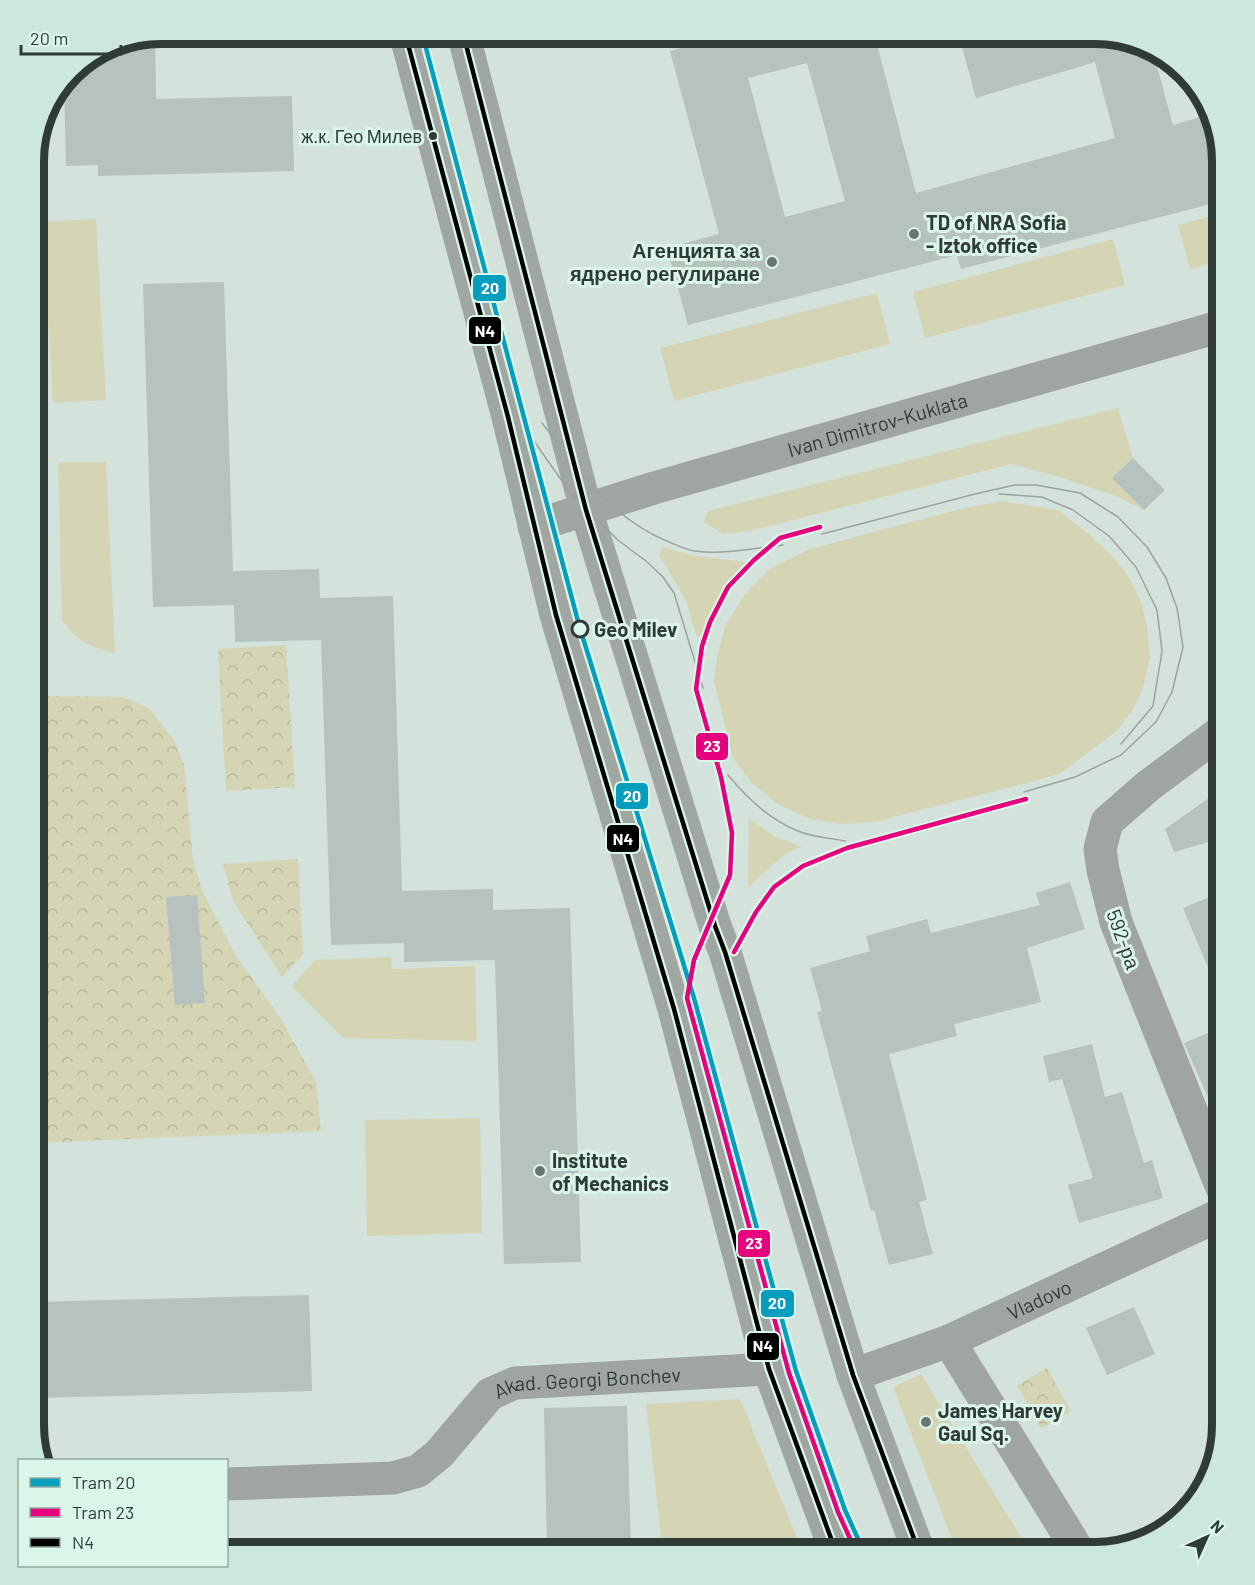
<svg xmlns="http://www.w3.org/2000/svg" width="1255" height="1585" font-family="Barlow,sans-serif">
<defs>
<pattern id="forest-crowns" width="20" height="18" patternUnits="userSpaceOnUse" patternTransform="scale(1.5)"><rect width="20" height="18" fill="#d5d5b5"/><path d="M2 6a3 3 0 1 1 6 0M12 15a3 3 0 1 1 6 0" fill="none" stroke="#b7b89c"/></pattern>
</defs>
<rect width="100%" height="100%" fill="#d3e2db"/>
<!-- grass -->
<g fill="#d5d5b5">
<path d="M1222 213V261L1190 269 1178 225Z"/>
<path d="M96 219 106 400 53 403 42 222Z"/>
<path d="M1113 239 1125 285 925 338 913 292Z"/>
<path d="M877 293 890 344 674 401 660 348Z"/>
<path d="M1118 408 1133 458 1113 478 1144 510 1118 497 1063 478 1011 464 750 531 723 534 704 522 708 511Z"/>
<path d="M58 462H106L115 653C88 646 79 643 62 620Z"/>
<path d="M1003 501 1058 510 1091 536 1114 558 1130 579 1142 604 1147 627 1150 656 1144 685 1133 709 1118 730 1061 773 1035 781 874 822 841 824 810 819 779 805 751 782 733 758 714 681 718 652 726 624 746 593 771 568 810 549 960 509Z"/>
<path d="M662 547 690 555 746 562 716 602 700 637 696 635 686 600 659 555Z"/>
<path d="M749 819 774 836 802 847 785 854 748 887Z"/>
<path d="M391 957 392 969 475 966 477 1041 343 1038 292 986 315 960Z"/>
<path d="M480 1118 482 1233 367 1236 365 1120Z"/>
<path d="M921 1374 1030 1552H957L893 1387Z"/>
<path d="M740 1399 803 1552H663L646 1404Z"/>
</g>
<!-- forest -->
<g fill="url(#forest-crowns)">
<path d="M286 645 295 787 226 791 218 649Z"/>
<path d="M33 696 122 697 149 708 174 740 184 765 193 860 201 888 236 956 281 1019 316 1082 321 1131 33 1143Z"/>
<path d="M298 859 303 954 282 977 233 901 223 864Z"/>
<path d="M1047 1368 1071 1411 1041 1428 1017 1385Z"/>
</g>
<!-- building -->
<g fill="#b5c2c0" fill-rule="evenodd">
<path d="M737 33H874L916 193 1115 138 1095 62 976 98 958 33H1103L1152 48 1173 125 1208 115 1222 160V201L961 269 957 255 688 325 667 248 719 234 670 51ZM807 63 845 201 785 217 748 78Z"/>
<path d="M155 34 156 99 292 96 294 171 98 176V165L66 166 64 81 76 65 112 43Z"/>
<path d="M224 282 233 571 319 569 320 598 393 596 402 891 493 889V910L570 908 581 1262 504 1264 495 960 404 962V943L331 945 321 640 235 642 234 605 153 607 143 284Z"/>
<path d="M1133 458 1165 490 1144 510 1112 478Z"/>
<path d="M1222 789V838L1174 852 1165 829Z"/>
<path d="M1070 882 1085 929 1027 948 1041 1002 954 1024 957 1036 889 1054 927 1200 919 1202 933 1254 889 1265 874 1210 871 1211 817 1012 822 1011 810 968 870 951 866 936 927 919 931 933 1040 905 1036 893Z"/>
<path d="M1222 892V1001L1183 908Z"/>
<path d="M197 895 205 1003 175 1005 166 897Z"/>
<path d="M1222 1027V1129L1184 1043Z"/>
<path d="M1092 1044 1105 1097 1122 1092 1144 1163 1152 1160 1163 1198 1079 1223 1068 1185 1093 1178 1062 1079 1049 1082 1043 1056Z"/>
<path d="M309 1295 312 1391 33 1398V1302Z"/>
<path d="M1134 1307 1155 1354 1107 1375 1086 1328Z"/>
<path d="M627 1406 631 1552H547L544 1408Z"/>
</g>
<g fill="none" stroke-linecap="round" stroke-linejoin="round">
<!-- minor -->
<g stroke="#a1a5a1" stroke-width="33">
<path id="s1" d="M534 526 654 488 1222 326"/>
<path d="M1222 1188 1116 922 1103 870 1100 849 1107 822 1148 786 1222 731"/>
<path d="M949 1341 1079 1552"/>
<path id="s2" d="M853 1375 949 1341 1222 1214"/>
<path id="s3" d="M226 1484 393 1478 418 1471 439 1454 490 1394 515 1383 769 1369"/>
</g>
<!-- major -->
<g stroke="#a0a7a2" stroke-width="33">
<path d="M405 33 508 417 556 615 674 1009 769 1369 836 1552"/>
<path d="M463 33 586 510 715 926 725 952 853 1375 919 1552"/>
</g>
<!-- tram -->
<g stroke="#9da29f" stroke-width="1.5">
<path d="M542 423C577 469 613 520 669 542 677 545 686 550 695 551 722 555 756 548 783 545"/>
<path d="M527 431 571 494 619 541 646 561 663 577 674 593 703 688"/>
<path d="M999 494 1042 497 1073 510 1109 536 1136 567 1157 610 1162 651 1153 706 1121 744"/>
<path d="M822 534 975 494 1015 485H1036L1080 493 1118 517 1147 547 1166 578 1177 608 1183 647 1172 692 1156 722 1121 755 1075 777 1024 792"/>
<path d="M728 775C748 799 769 819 798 831 812 837 830 838 845 841"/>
</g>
<!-- bus-1 casing -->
<g stroke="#daf6e9" stroke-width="9">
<g id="bus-1">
<path d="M405 33 508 417 556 615 674 1009 769 1369 836 1552"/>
<path d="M463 33 586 510 715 926 725 952 853 1375 919 1552"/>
</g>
</g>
<!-- bus-1 -->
<use href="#bus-1" stroke="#000" stroke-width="4.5"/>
<!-- tram-1 casing -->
<g stroke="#daf6e9" stroke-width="9">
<path id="tram-1" d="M422 33 579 625 694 998 796 1371 845 1510 864 1552"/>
</g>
<!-- tram-2 casing -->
<g stroke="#daf6e9" stroke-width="9">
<g id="tram-2">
<path d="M820 527 780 538 754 560 728 587 710 622 702 646 696 689 721 777 732 833 730 875 694 960 687 998 789 1373 838 1512 856 1552"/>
<path d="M734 952 756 912 774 887 803 866 847 848 1026 799"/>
</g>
</g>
<!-- tram-1 -->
<use href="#tram-1" stroke="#059ebf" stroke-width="4.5"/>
<!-- tram-2 -->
<use href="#tram-2" stroke="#e5007d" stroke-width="4.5"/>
</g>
<!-- markers -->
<circle fill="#303b36" stroke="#daf6e9" stroke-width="2" cx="433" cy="136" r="5"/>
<g fill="#697570" stroke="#daf6e9" stroke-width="2">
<circle cx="914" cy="234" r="6"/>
<circle cx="772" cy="262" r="6"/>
<circle cx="540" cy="1171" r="6"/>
<circle cx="926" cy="1422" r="6"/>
</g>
<circle fill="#daf6e9" stroke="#303b36" stroke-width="3" cx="580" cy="629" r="8"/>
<g text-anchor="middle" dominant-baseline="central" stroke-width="6" stroke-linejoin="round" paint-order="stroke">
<!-- bus labels -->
<g font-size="18" fill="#303b36" stroke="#daf6e9" text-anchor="end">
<text x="422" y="136">ж.к. Гео Милев</text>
</g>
<!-- poi labels -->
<g font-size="20" font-weight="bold" fill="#303b36" stroke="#daf6e9" text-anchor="start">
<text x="926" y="222">TD of NRA Sofia<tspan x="926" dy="23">- Iztok office</tspan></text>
<text x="760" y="250" text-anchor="end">Агенцията за<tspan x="760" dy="23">ядрено регулиране</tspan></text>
<text x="552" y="1160">Institute<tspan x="552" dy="23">of Mechanics</tspan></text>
<text x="938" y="1410">James Harvey<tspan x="938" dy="23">Gaul Sq.</tspan></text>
</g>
<!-- street labels -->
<g font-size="20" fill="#303b36" stroke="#daf6e9">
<text stroke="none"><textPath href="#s1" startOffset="358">Ivan Dimitrov-Kuklata</textPath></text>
<text transform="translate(1124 939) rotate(70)">592-ра</text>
<text stroke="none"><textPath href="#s2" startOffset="201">Vladovo</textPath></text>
<text stroke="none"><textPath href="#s3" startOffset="398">Akad. Georgi Bonchev</textPath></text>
</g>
<!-- stop labels -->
<g font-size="20" font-weight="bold" fill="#303b36" stroke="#daf6e9" text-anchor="start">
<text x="594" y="629">Geo Milev</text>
</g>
</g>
<!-- crop -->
<path d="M0 0H1255V1585H0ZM161 44H1095A117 117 0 0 1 1212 161V1425A117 117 0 0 1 1095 1542H161A117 117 0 0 1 44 1425V161A117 117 0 0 1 161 44Z" fill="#cce7db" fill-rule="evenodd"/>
<path fill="none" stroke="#303b36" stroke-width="8" d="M161 44H1095A117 117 0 0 1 1212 161V1425A117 117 0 0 1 1095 1542H161A117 117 0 0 1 44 1425V161A117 117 0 0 1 161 44Z"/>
<g stroke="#daf6e9" stroke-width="2">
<rect x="472" y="274" width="35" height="28" rx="6" fill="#059ebf"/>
<rect x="468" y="316" width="34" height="29" rx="6" fill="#000"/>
<rect x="695" y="732" width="34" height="29" rx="6" fill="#e5007d"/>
<rect x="615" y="782" width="34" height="28" rx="6" fill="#059ebf"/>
<rect x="606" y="824" width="34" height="29" rx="6" fill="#000"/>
<rect x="737" y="1229" width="34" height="29" rx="6" fill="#e5007d"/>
<rect x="760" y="1289" width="35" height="29" rx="6" fill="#059ebf"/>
<rect x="746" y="1332" width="34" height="29" rx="6" fill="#000"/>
</g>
<g font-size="16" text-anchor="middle" font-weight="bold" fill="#fff">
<text x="490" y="294">20</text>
<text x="485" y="337">N4</text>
<text x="712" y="752">23</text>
<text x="632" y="802">20</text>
<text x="623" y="845">N4</text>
<text x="754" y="1249">23</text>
<text x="777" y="1309">20</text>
<text x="763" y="1352">N4</text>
</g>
<!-- legend -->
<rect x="18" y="1459" width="210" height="108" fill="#daf6e9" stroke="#96aba1" stroke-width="1.5"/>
<rect x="30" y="1478" width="30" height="9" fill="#059ebf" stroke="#96aba1" stroke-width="1.5"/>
<text x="72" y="1489" font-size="18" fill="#303b36">Tram 20</text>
<rect x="30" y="1508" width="30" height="9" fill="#e5007d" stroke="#96aba1" stroke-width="1.5"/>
<text x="72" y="1519" font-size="18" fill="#303b36">Tram 23</text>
<rect x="30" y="1538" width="30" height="9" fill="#000000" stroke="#96aba1" stroke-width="1.5"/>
<text x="72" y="1549" font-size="18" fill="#303b36">N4</text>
<!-- north arrow -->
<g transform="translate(1207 1537) rotate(45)" stroke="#daf6e9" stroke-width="4.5" paint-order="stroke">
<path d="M0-4.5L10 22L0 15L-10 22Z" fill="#303b36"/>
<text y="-9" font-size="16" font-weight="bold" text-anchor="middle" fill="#303b36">N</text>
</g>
<!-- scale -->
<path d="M21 45v9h100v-9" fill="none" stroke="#303b36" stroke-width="3"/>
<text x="30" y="45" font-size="18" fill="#303b36" stroke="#daf6e9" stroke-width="4.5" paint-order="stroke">20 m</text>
</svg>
